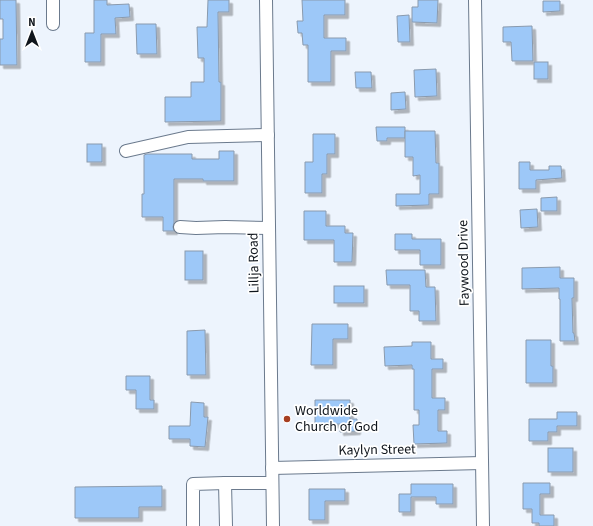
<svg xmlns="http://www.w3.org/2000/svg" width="593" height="526" font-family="'Source Sans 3',sans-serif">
<defs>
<filter id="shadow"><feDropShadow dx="3.5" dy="3.5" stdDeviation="0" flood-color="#0004"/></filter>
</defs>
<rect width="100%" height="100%" fill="#edf4fd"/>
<!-- building -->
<g fill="#9dc8f8" stroke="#8a9aad" filter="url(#shadow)">
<path d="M0 0H16L17 65H0V39H3V19H0Z"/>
<path d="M94 0H107V5L129 4 130 17 115 18 116 34H101V62H85V33H94Z"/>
<path d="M208 0H229V12H218L219 82H221V121L165 122V97H191V82H204V58H198L197 27H207Z"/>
<path d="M302 0H345V15H324V38H346V51H331V82H308V45H303L302 33H298L297 21H303Z"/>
<path d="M418 0H438L437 23 412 22V7H418Z"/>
<path d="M543 1H560V11L543 12Z"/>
<path d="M409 15 410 42H398L397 16Z"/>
<path d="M136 24H156L157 54H137Z"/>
<path d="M532 26 533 61H512L511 42H503V27Z"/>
<rect x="534" y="62" width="14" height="17"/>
<path d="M436 69 437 96 415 97 414 70Z"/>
<path d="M355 72H371L372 88H356Z"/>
<path d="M405 92 406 109 391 110V93Z"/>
<path d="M376 127H405V138H387V141H377Z"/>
<path d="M405 131H435L436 163H439V194H429V205L396 206V194H420V175L413 176V157H405Z"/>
<path d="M313 134H335V154H327V174H322V193H305V162H313Z"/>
<rect x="87" y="144" width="15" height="18"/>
<path d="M219 151H234V181H203V179H174V223L173 227 174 231H163V217H142V194H144V155L147 154H192V159H219Z"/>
<path d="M519 162H530V170H549V166H561L562 178 536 180V189H519Z"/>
<path d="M557 197V211H541V198Z"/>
<path d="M537 209 538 227 521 228 520 210Z"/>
<path d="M304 211H326V226H345V233H353L352 262H334V240H304Z"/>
<path d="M395 234H412V239H441V265H420V250H395Z"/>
<rect x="185" y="251" width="18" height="29"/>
<path d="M560 267V278H574V298H572L573 333H574L575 341H560V299H559V288L522 289V268Z"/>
<path d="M386 270H425L426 287H435L436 321H419V311H410V285H387Z"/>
<rect x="334" y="286" width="30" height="17"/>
<path d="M312 324H348V339H333V365H311Z"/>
<path d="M205 330 206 375H187V331Z"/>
<path d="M526 340H551V366H553V383H526Z"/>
<path d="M412 342H431V359H443V369H432V398H445V410H438V431H447V443L414 444 413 425H419V410H414V369H412V365L385 366 384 347 412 346Z"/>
<path d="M126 376H150V400H154V409H136V390H126Z"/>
<path d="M315 400H350V419H357V431L340 432V424L315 425Z"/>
<path d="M191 402 204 403V417H208L205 447 190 446V439H169V426H190Z"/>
<path d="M557 412H577V426H557V432H548V441H529V419H557Z"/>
<rect x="548" y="448" width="25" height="24"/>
<path d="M523 483H550V494H540V515H554V526H539V523H532V509H523Z"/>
<path d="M411 484H453V504H436V497H411V512H399V494H411Z"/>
<path d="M162 486V507H139V518H75V487Z"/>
<path d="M309 489H345V501H325V520H309Z"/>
</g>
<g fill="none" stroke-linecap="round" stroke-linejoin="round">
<!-- minor casing -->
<g stroke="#6b7a8d" stroke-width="14">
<g id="minor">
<path d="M53 0V24"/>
<path d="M266 0 273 526"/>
<path d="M475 0 483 526"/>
<path d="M126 151 188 137 268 135"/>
<path d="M180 227 196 228 225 227 269 228"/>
<path d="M272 468 482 463"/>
<path d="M193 526V484L225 483"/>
<path d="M226 526 225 483H272"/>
</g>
</g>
<!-- minor -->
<use href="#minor" stroke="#fff" stroke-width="12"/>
</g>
<!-- markers -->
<circle fill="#a63e21" stroke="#fff" stroke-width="1.5" cx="287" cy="419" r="4"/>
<g text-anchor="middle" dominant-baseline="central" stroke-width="3.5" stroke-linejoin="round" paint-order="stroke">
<!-- street labels -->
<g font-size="14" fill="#0f151c" stroke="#fff">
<text transform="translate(254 263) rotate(-91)">Lillja Road</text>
<text transform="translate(464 263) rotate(-91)">Faywood Drive</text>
<text transform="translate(377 450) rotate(-1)">Kaylyn Street</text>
</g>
<!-- poi labels -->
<g font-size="14" fill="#0f151c" stroke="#fff" text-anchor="start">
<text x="295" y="411">Worldwide<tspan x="295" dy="16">Church of God</tspan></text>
</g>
</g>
<!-- north arrow -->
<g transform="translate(32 32)" stroke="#ffffff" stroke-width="3" paint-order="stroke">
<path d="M0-3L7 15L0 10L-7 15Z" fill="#0f151c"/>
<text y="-6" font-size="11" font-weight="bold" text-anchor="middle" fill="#0f151c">N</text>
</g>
</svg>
